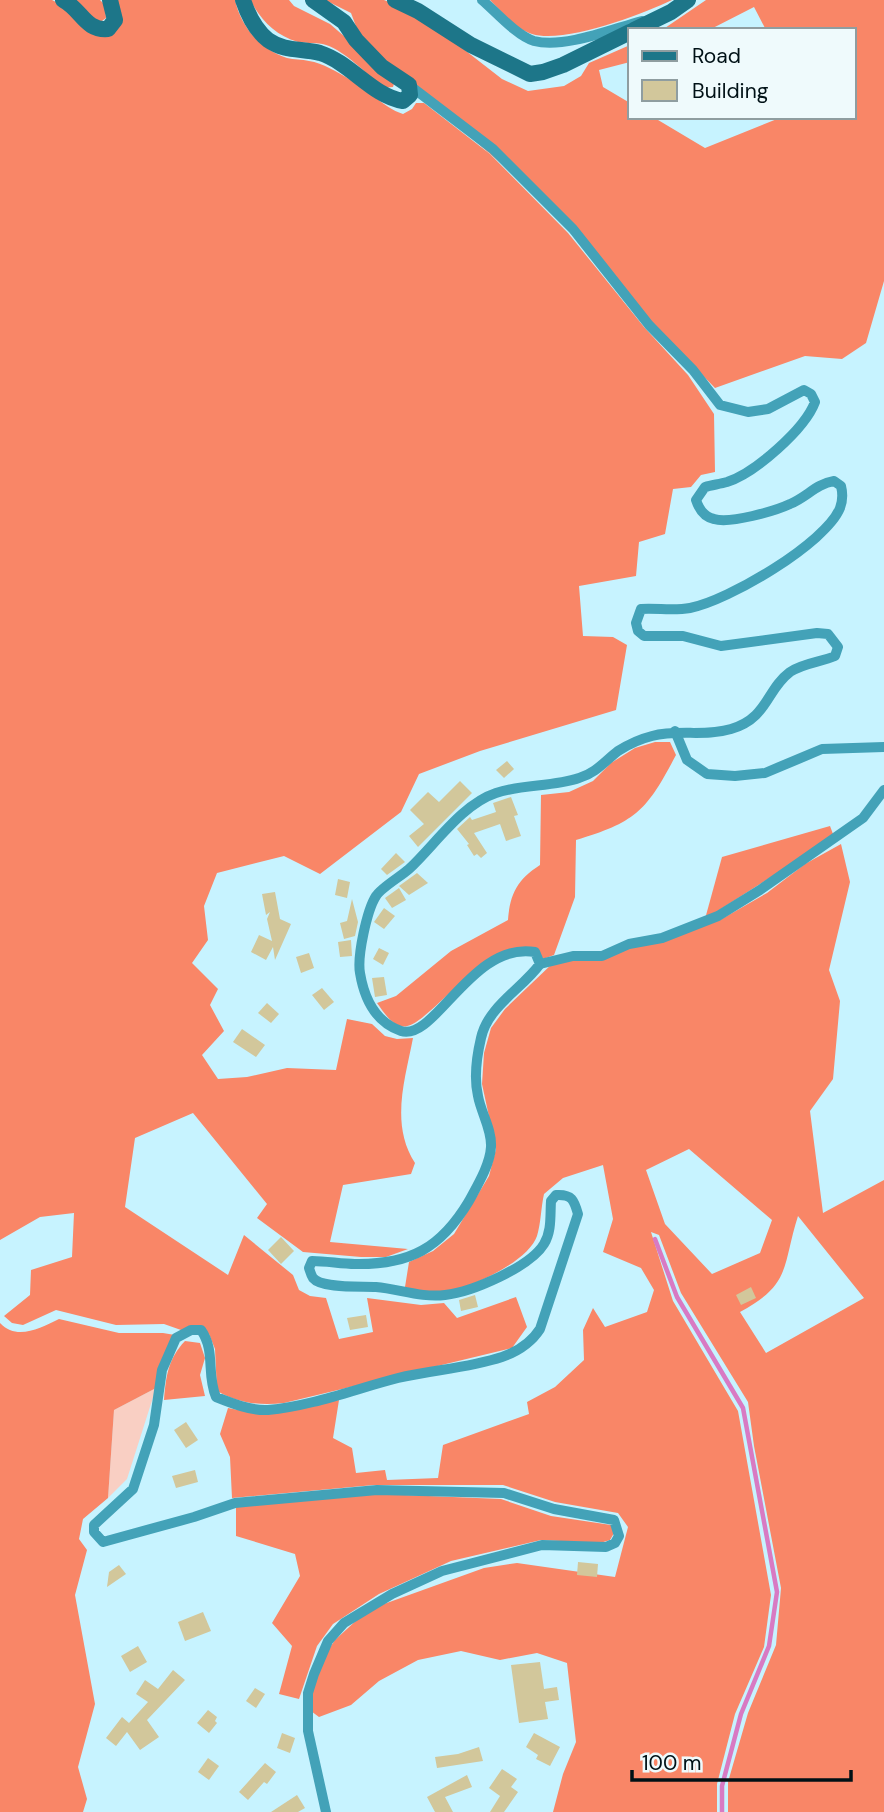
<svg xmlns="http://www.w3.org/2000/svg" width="884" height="1812" font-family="'DM Sans',sans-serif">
<rect width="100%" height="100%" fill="#c7f3ff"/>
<!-- green -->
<path fill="#f9cfc3" d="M156 1388 127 1479 108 1498 114 1410Z"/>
<!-- forest -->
<g fill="#f98667" fill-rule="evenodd">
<path d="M0 0H52L70 9 106 35 115 0H235C241 27 260 49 287 58 294 60 302 59 309 61 323 63 337 72 349 79 369 89 382 107 403 114L412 109 416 103H424L490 154 568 233 644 327 688 375 714 414 715 472 701 475 691 487 673 489 665 534 639 542 636 576 579 586 583 636 613 637 627 645 616 710 480 751 419 774 401 812 320 874 284 856 217 873 204 906 208 940 192 963 218 989 210 1005 224 1031 202 1055 218 1079 247 1077 287 1068 336 1070 347 1019 372 1024 385 1036 397 1039 413 1038C405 1080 390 1124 415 1163L411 1174 343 1185 330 1242 408 1249 386 1257H361L303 1252 257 1218 267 1204 193 1113 135 1138 125 1207 228 1275 244 1235 293 1275 299 1290 310 1296 326 1298 339 1339 373 1332 367 1298 421 1305 444 1303 457 1318 516 1297 527 1327 512 1348 284 1403C260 1406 238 1403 217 1391L215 1349 209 1334 181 1330 164 1324 116 1325 56 1310 23 1325 12 1323 4 1316 30 1295 31 1270 72 1257 74 1213 40 1217 0 1240Z"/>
<path d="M73 0H100L105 5 106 18 99 23Z"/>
<path d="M250 0H289L294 6 330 24 395 80 393 87 383 88C368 75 345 51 326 45 317 42 307 44 298 42 275 35 262 21 250 0Z"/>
<path d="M325 0H384L394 4 457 44 502 79 528 91 564 86 581 76 589 63 630 45V62L599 70 603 87 630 103V117H653L705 148 782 117H854V30H766L754 7 709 30H662L706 0H884V281L866 343 842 359 805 356 715 388 650 321 575 226 382 62 360 37 351 13Z"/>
<path d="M490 0H672C641 15 564 44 532 34 515 29 502 12 490 0Z"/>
<path d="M655 742H670L676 755C647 810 637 822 576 840L575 897 554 955 543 959 537 949C483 934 426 1035 400 1026 390 1023 383 1011 377 1003L396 996 451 951 508 920C510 893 518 879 540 865L541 795 569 792 593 781 611 763 635 748Z"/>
<path d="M830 826 833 834 796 861 705 919 722 857Z"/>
<path d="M841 844 850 882 829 970 840 1001 833 1079 810 1111 823 1213 884 1180V1812H728V1782L748 1713 776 1645 781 1588 754 1446 748 1402 681 1293 659 1235 651 1232 673 1301 738 1411 771 1595 764 1647 735 1714 717 1784V1812H553L563 1774 576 1742 567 1663 537 1653 500 1660 461 1651 418 1660 379 1681 351 1705 319 1717 311 1711 312 1688 318 1665 335 1640 360 1617 384 1604 484 1568 517 1563 615 1577 628 1527 618 1513 555 1502 503 1485H374L232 1498 230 1457 220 1434 228 1408 264 1415 339 1400 333 1438 352 1448 356 1473 385 1470 387 1480 438 1478 443 1445 529 1414 527 1402 555 1387 584 1360 583 1330 593 1308 605 1327 647 1312 654 1290 641 1268 603 1252 613 1219 603 1165 563 1178 544 1194C541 1207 541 1223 537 1236 529 1260 477 1285 453 1290 438 1294 420 1293 405 1287L409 1262 433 1251 454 1234 489 1176 496 1149 482 1084 484 1053 491 1028 505 1009 554 962 629 948 720 920 767 893 805 864ZM689 1149 772 1220 760 1253 712 1274 665 1224 646 1170ZM798 1216 864 1298 766 1353 740 1312C792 1284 782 1266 798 1216Z"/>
<path d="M59 1319 119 1333H163L175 1335 156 1388 114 1410 108 1498 83 1519 79 1539 87 1550 75 1595 95 1704 78 1767 87 1799 83 1812H0V1323C17 1341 40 1328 59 1319Z"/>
<path d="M185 1341 200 1343 205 1358 200 1375 205 1396 164 1400C166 1376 168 1359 185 1341Z"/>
<path d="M380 1494 501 1499 551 1516 611 1525 614 1533 610 1540 600 1543 541 1540 451 1561 379 1594 333 1624 317 1646 299 1699 279 1694 292 1646 272 1623 300 1576 295 1554 236 1536V1506Z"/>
</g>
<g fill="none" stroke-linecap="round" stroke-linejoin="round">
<!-- stream -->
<path stroke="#d87ac3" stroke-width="4.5" d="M655 1239 677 1297 743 1408 777 1592 769 1646 741 1714 722 1786V1812"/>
</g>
<!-- building -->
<g fill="#d2c79b">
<path d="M507 761 514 769 504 778 496 770Z"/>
<path d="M460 781 472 793 418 847 409 836 424 824 410 810 428 792 439 802Z"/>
<path d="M511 797 518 815 514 816 521 836 506 841 500 824 474 833 487 853 481 858 477 854 474 856 467 845 469 844 457 829 470 817 472 820 496 812 493 803Z"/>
<path d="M396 853 405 862 387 875 381 869Z"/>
<path d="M417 873 428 883 409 895 399 886Z"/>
<path d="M338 879 350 882 347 898 335 895Z"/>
<path d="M399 888 406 900 392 908 385 898Z"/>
<path d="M275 892 280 919 291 924 275 960 273 947 266 960 251 952 259 935 272 941 267 919 270 912 266 915 262 894Z"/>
<path d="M352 899 358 922 355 936 344 939 340 923 347 921Z"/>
<path d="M384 908 395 916 384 929 374 922Z"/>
<path d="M351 940 352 956 340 957 338 942Z"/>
<path d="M379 948 389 953 383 965 373 959Z"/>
<path d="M309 953 314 968 301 973 296 957Z"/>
<path d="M384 977 387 995 375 997 372 978Z"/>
<path d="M322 988 334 1002 324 1010 312 995Z"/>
<path d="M267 1003 279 1014 271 1023 258 1013Z"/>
<path d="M242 1029 265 1045 256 1057 233 1042Z"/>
<path d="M281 1237 294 1251 281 1264 268 1250Z"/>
<path d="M751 1287 756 1298 741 1305 736 1295Z"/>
<path d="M475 1295 478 1307 461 1311 459 1300Z"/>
<path d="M366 1315 368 1327 350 1330 347 1318Z"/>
<path d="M186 1422 198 1440 186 1448 174 1430Z"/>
<path d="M195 1470 198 1482 176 1488 172 1476Z"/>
<path d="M578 1562 598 1564 597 1577 577 1575Z"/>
<path d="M119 1565 126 1574 107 1587 109 1572Z"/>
<path d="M203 1612 211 1631 185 1641 178 1622Z"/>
<path d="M138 1646 147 1662 130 1672 121 1656Z"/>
<path d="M540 1662 544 1689 557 1687 559 1700 545 1702 548 1719 519 1723 511 1665Z"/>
<path d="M173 1670 185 1680 147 1720 159 1737 140 1750 127 1732 116 1746 106 1738 122 1717 129 1723 148 1702 136 1694 145 1680 158 1689Z"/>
<path d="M255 1688 265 1694 256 1708 246 1701Z"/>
<path d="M208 1710 217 1717 215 1721 217 1723 209 1733 197 1723Z"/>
<path d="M282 1733 295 1738 290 1753 277 1748Z"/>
<path d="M534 1733 560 1747 550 1766 536 1759 538 1755 526 1747Z"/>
<path d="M479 1747 483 1761 437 1768 435 1757 458 1754Z"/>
<path d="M208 1758 219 1766 209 1780 198 1772Z"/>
<path d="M265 1763 276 1772 267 1784 264 1782 248 1800 239 1792Z"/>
<path d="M502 1769 517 1779 511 1787 518 1792 504 1812H490L500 1796 489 1788Z"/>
<path d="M467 1775 472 1787 445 1797 453 1812H435L427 1797Z"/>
<path d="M297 1795 305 1808 298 1812H271Z"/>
</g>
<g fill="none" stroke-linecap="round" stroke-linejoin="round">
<!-- minor -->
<g stroke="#43a2b8" stroke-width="10">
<path d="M482 0C496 12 517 36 534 41 564 49 612 29 642 21"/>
<path d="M675 731 687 760 707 774 735 776 765 773 822 749 884 747"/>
<path d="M540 964 573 956H602L629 944 662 938 718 916 760 890 863 818 884 790"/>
<path d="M326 1812 308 1731V1693L314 1674 328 1641 344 1623 392 1594 442 1571 542 1545 606 1547 615 1543 619 1536 614 1520 554 1509 504 1493 377 1490 235 1503 194 1517 103 1542 94 1532V1525L133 1489 154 1425 162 1370 176 1338 191 1330H201C216 1351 206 1374 216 1397 231 1403 251 1411 268 1410 312 1406 355 1389 398 1378 432 1370 469 1368 502 1357 519 1351 531 1343 540 1329L578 1214C574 1200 572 1194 556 1195L551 1201C550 1215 552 1231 544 1244 530 1267 472 1292 445 1295 422 1298 399 1289 376 1287 362 1286 322 1289 313 1278 311 1275 310 1271 309 1268L312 1261C327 1261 341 1264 355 1264 410 1265 441 1248 469 1201 477 1186 490 1165 491 1147 492 1129 481 1113 478 1096 474 1079 477 1055 481 1038 488 1006 522 989 540 964L535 952C472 941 435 1042 401 1031 375 1022 364 997 360 973 357 956 367 910 376 896 382 887 400 877 409 869 434 846 462 804 496 793 522 784 553 787 579 778 596 773 605 761 618 751 629 744 640 739 652 736 678 729 705 737 731 729 768 718 766 690 790 672 803 663 821 662 835 656L838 647 828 634 817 633 721 646 683 636H644L638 631 636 623 641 609C658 608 674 611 690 608 728 601 826 543 840 508 843 500 843 494 841 486L834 481C816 484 807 497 790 504 775 511 730 524 714 519 704 517 699 509 696 500L705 487C712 485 720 484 727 482 755 473 805 429 815 402L811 394 804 390 768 409 748 412 720 405 693 370 649 325 573 229 493 149 409 85"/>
</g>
<!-- secondary -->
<g stroke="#1d7689" stroke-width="16">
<path d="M63 0C82 10 85 31 108 29L115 20 110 0"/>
<path d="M243 0C248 15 255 30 268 40 285 52 302 48 320 53 351 63 372 96 403 101L410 95 409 85 382 67 356 40 344 22 313 0"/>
<path d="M395 0 418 11 471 45 530 74 543 72 563 65 630 32"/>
<path d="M634 30 671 12 688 0"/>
</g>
</g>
<!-- legend -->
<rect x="628" y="28" width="228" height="91" fill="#effafc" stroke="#8f9da0" stroke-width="2"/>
<rect x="642" y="51" width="35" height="10" fill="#1d7689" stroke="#8f9da0" stroke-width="2"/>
<text x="692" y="63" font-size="21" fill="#001116">Road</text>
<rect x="642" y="80" width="35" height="21" fill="#d2c79b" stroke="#8f9da0" stroke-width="2"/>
<text x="692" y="98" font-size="21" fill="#001116">Building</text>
<!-- scale -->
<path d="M632 1770v10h219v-10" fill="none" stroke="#001116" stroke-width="3.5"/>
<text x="642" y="1770" font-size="21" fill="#001116" stroke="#effafc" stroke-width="5" paint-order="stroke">100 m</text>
</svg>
